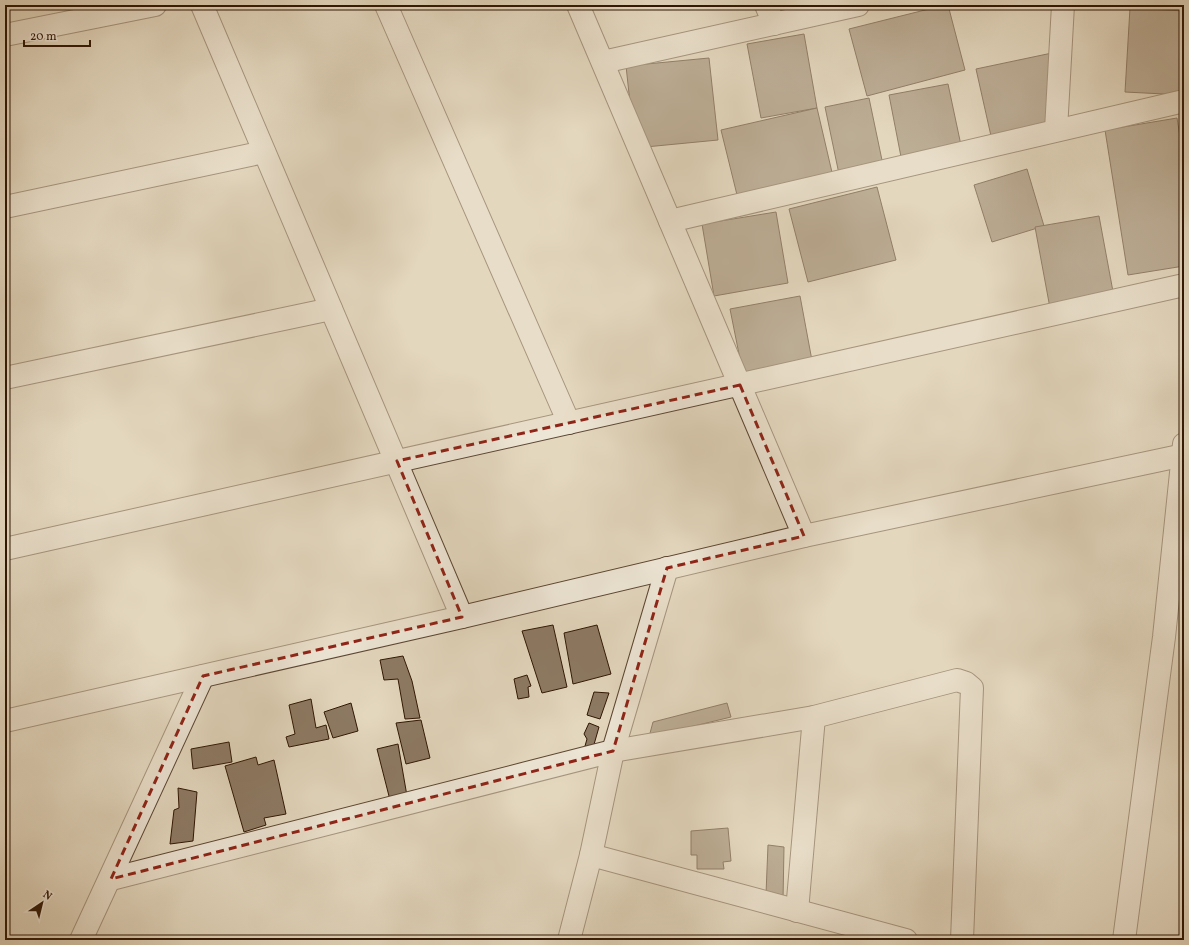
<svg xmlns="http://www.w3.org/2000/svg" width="1189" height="945" font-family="Vollkorn,serif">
<rect width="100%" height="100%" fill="#e3d7be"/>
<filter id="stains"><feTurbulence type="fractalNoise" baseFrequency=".005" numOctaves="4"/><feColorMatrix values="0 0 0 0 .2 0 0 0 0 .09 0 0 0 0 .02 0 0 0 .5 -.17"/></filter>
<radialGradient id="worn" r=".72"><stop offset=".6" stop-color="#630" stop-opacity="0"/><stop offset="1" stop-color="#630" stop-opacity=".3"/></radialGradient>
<!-- building -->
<g fill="#8d7a64" stroke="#2f1603">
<path d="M945 5H948L965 70 867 96 849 29Z"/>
<path d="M1130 8 1184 11V95L1125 92Z"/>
<path d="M804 34 817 108 761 118 747 44Z"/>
<path d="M1052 53 1067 119 991 136 976 69Z"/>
<path d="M709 58 718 140 635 148 626 66Z"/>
<path d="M948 84 962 150 902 162 889 95Z"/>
<path d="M869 98 883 165 839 174 825 107Z"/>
<path d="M817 108 834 181 739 203 721 130Z"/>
<path d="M1177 118 1184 161V266L1128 275 1105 130Z"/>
<path d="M1027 169 1044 226 992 242 974 185Z"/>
<path d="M877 187 896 260 808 282 789 209Z"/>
<path d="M776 212 788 283 714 296 702 224Z"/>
<path d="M1099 216 1114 297 1050 308 1035 227Z"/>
<path d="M800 296 813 366 744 379 730 309Z"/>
<path d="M553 625 567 687 542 693 522 631Z"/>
<path d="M597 625 611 674 573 684 564 633Z"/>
<path d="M403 656 412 681 420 718 405 719 398 679 384 680 380 660Z"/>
<path d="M527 675 531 686 528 687 529 697 518 699 514 679Z"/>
<path d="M594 692 609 693 600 719 587 715Z"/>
<path d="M1182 695 1184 696V720H1181Z"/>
<path d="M311 699 316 728 326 725 329 739 289 747 286 737 295 734 289 705Z"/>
<path d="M351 703 358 731 333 738 324 712Z"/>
<path d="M727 703 731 717 649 737 653 722Z"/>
<path d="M421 720 430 758 406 764 396 723Z"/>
<path d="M589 723 599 727 593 748 585 746 587 739 584 734Z"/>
<path d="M229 742 232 762 193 769 191 749Z"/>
<path d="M398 744 407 796 390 800 377 749Z"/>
<path d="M256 757 258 765 274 760 286 814 264 818 266 825 244 832 225 766Z"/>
<path d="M178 788 197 792 193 841 170 844 174 810 179 808Z"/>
<path d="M728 828 731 861 723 862 724 869H697V855H691V831Z"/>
<path d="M768 845 784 847 783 900 766 894Z"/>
</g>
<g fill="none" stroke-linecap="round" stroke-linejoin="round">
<!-- minor casing -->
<g stroke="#5c4632" stroke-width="24">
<g id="minor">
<path d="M202 5 462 617"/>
<path d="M386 5 569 423"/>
<path d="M578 5 804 536"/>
<path d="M766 5 774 24"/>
<path d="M5 35 155 5"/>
<path d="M603 62 858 5"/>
<path d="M1056 130 1063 5"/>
<path d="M5 207 264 152"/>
<path d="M670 221 1184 101"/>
<path d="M5 378 331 309"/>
<path d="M5 549 1184 285"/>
<path d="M5 721 462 617 804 536 1184 455"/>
<path d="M591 855 906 940"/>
<path d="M111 879 613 751 814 717 957 680 966 683 972 688 962 940"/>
<path d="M797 911 814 717"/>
<path d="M81 940 203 676"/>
<path d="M569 940 591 855 613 751 667 568"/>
<path d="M1124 940 1164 637 1184 444"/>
</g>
</g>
<!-- minor -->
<use href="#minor" stroke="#ede5d5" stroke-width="22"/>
</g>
<!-- marked area -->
<path d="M0 0H1189V945H0ZM740 385 804 536 667 568 613 751 111 879 203 676 462 617 397 461Z" fill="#e3d7be" fill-opacity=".55" fill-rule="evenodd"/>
<path fill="none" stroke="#8f2418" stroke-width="3" stroke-dasharray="8 5" stroke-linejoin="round" d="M740 385 804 536 667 568 613 751 111 879 203 676 462 617 397 461Z"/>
<!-- margin -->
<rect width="1189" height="945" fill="none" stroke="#e3d7be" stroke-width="20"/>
<rect x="6" y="6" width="1177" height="933" fill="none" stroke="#2f1603" stroke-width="2"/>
<rect x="10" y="10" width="1169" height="925" fill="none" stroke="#2f1603"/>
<!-- north arrow -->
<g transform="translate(42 903) rotate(35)" stroke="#ede5d5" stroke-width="3" paint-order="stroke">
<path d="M0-3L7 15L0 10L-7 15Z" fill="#2f1603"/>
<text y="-6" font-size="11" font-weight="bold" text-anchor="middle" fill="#2f1603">N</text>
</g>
<!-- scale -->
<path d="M24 40v6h66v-6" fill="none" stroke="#2f1603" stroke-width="2"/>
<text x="30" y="40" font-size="12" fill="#2f1603" stroke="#ede5d5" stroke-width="3" paint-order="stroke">20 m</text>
<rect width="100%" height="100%" filter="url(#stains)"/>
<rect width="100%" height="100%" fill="url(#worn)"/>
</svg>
